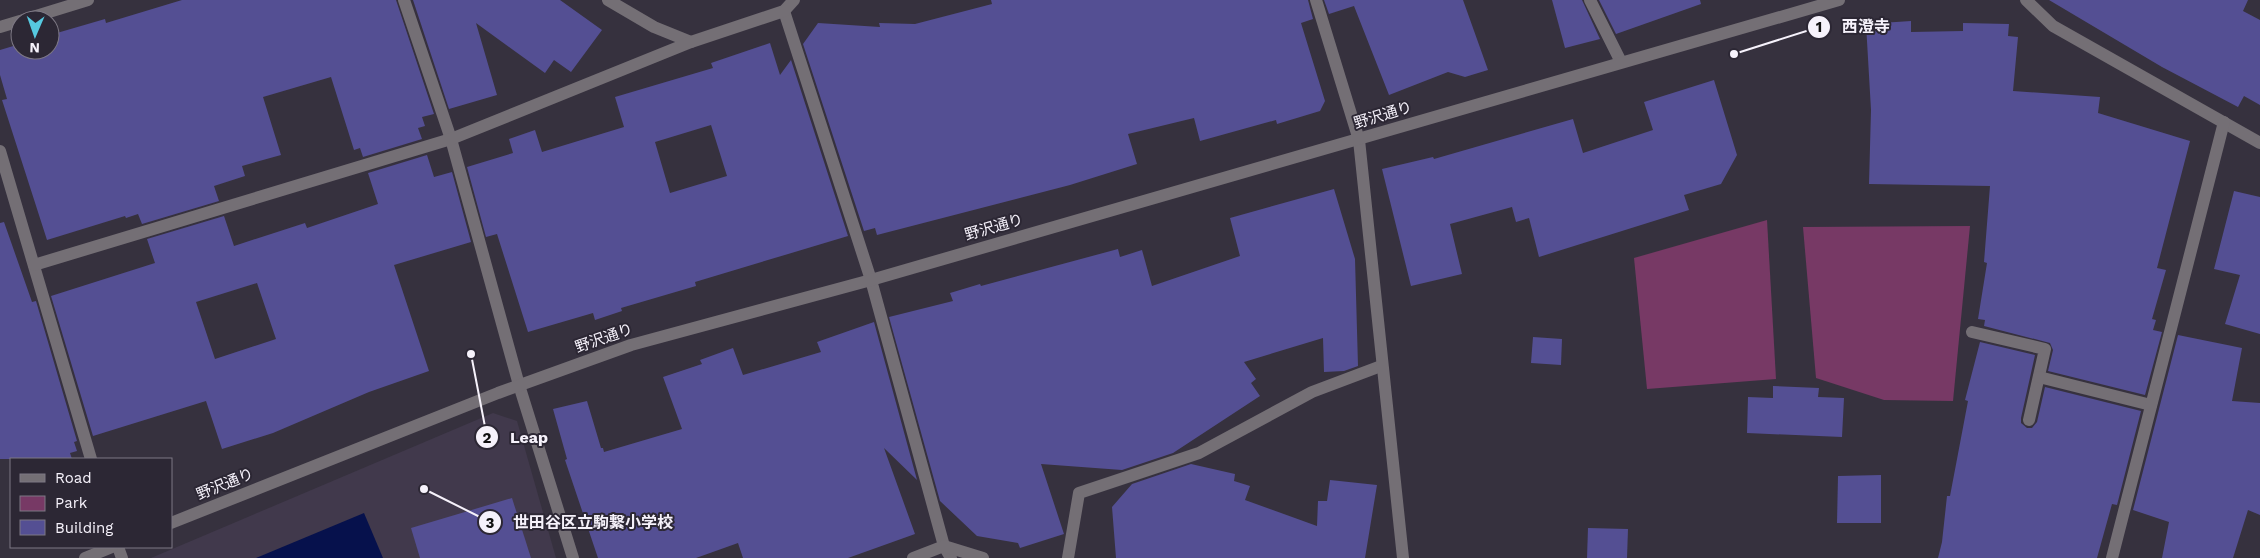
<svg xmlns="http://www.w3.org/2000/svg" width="2260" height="558" font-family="'Work Sans','Noto Sans JP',sans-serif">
<rect width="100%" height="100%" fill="#36313e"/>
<!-- built -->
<path fill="#41394c" d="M493 413 517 421 556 558H151Z"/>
<!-- green -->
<g fill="#773965">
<path d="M1767 220 1776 379 1647 389 1634 258Z"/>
<path d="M1970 226 1953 401 1884 400 1816 378 1803 227Z"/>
</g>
<!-- water -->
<path fill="#06114c" d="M364 513 383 558H256Z"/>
<!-- building -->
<g fill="#544f93" fill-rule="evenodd">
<path d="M182 0H396L434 114 422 117 425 126 418 128 422 139 363 157 360 148 354 150 331 77 263 97 281 155 242 166 245 176 214 186 219 201 142 224 138 214 126 218 125 216 47 240 2 100 7 99 0 75V50L20 44V50H50V35L105 19 106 23Z"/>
<path d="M413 0H560L602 30 571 72 554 60 545 73 476 23 497 95 449 109Z"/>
<path d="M991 0H1308L1313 19 1301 23 1325 101 1320 111 1277 124 1276 120 1200 141 1194 118 1128 134 1137 164 1070 185 877 235 875 228 864 231 803 44 818 23 880 27 879 23 915 24 992 4Z"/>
<path d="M1324 0H1463L1488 70 1465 77 1448 72 1389 95 1354 6 1329 14Z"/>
<path d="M1552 0H1582L1600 39 1565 48Z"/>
<path d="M1599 0H1700L1701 4 1616 34Z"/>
<path d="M2049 0H2248L2243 11 2260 20V105L2244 96 2238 107 2162 67Z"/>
<path d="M1911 21V32L1963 31V23L2009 24 2008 36 2018 37 2013 91 2100 97 2098 113 2190 141 2157 268 2166 270 2152 319 2156 320 2153 330 2162 332 2145 395 2048 371 2053 350 2050 343 1984 326 1985 320 1978 319 1987 263 1984 262 1990 186 1869 184 1871 110 1866 24Z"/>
<path d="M770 43 780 75 791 60 848 236 695 282 696 286 621 308 622 311 595 320 593 313 528 332 497 234 486 237 467 167 513 153 509 139 535 130 542 152 624 127 615 97 713 68 711 63ZM711 125 727 176 670 193 655 142Z"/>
<path d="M1714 80 1737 155 1721 184 1684 195 1689 210 1539 257 1529 218 1516 222 1512 207 1450 224 1462 274 1411 286 1382 169 1433 157 1434 159 1573 119 1583 153 1653 130 1644 102Z"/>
<path d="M427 155 434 177 452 172 471 242 394 265 429 371 369 392 273 433 222 449 206 401 93 436 51 296 155 263 147 239 224 216 234 246 305 223 307 228 378 204 368 173ZM257 283 276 339 215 359 196 302Z"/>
<path d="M1334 189 1355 259 1358 366 1344 371 1324 372 1323 338 1244 362 1256 379 1251 383 1260 396 1173 453 1122 470 1041 464 1064 534 1020 548 1018 543 977 536 940 501 889 317 953 301 950 293 980 284 981 286 1118 249 1120 257 1142 250 1152 286 1240 256 1230 218Z"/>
<path d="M2234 191 2260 197V334L2225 324 2240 275 2214 269Z"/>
<path d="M4 222 32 302 36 301 77 441 74 442 77 451 70 453 72 459H0V223Z"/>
<path d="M874 322 917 480 884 448 915 534 848 558H743L738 543 696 558H598L565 460 567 459 553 409 587 401 601 448H603L604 452 682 429 663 377 702 364 700 360 733 348 743 375 821 352 817 342Z"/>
<path d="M2178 335 2242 348 2232 401 2260 403V515L2248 510 2233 558H2162L2169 522 2133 510Z"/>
<path d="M1533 337 1562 339 1561 365 1531 363Z"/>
<path d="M1980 342 2035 355 2021 418V423L2027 428H2032L2037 422 2045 387 2141 411 2117 505 2112 504 2097 558H1938L1942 542 1947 496H1950L1968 401 1965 400Z"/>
<path d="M1773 386 1819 388 1818 397 1844 398 1842 437 1747 433 1748 397 1773 398Z"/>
<path d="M1191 464 1235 474 1234 481 1250 486 1245 500 1317 526 1318 501H1327L1330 480 1377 485 1365 558H1116L1112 507 1132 484Z"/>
<path d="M1881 475V523H1837L1838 476Z"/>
<path d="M512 498 531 558H420L411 528Z"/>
<path d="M1588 528 1628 529 1627 558H1587Z"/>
</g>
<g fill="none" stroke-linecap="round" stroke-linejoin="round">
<!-- service -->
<g stroke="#746f75" stroke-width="12">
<path d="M1590 0 1621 62"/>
<path d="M1972 332 2045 349 2029 420"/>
<path d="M2039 377 2151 405"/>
<path d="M1068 558 1079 493 1199 453 1312 392 1381 366"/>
</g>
<!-- minor -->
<g stroke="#746f75" stroke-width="12">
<path d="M404 0 451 139 519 385 573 558"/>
<path d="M608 0 654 27 691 42"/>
<path d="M1316 0 1359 140 1403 558"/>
<path d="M2026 0 2053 26 2260 143"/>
<path d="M784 11 871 280 944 546 951 558"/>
<path d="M23 20 88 0"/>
<path d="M0 27 20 21"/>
<path d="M0 151 91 459"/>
<path d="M34 265 451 139 691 42 784 11 794 0"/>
<path d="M118 547 122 558"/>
<path d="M913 558 944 546 983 558"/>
<path d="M2112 558 2224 122"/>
</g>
<!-- tertiary -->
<g stroke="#746f75" stroke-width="12">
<path d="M171 523 498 393 631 345 871 280 1839 0"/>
<path d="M85 558 112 547"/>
</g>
</g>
<g text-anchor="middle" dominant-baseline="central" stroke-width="4" stroke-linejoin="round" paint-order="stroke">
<!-- street labels -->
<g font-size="15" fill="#f6f2fb" stroke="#2c2734">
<text transform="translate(1383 115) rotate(-17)">野沢通り</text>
<text transform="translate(994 227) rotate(-16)">野沢通り</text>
<text transform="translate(604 338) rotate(-19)">野沢通り</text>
<text transform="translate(225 484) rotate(-22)">野沢通り</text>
</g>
</g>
<!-- callouts -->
<path fill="none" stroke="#f6f2fb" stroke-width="2" d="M1734 54L1819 27M471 354L487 437M424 489L490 522"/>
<g fill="#f6f2fb" stroke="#2c2734" stroke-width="2">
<circle cx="1734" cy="54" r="5"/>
<circle cx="471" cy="354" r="5"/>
<circle cx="424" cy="489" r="5"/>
<circle cx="1819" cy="27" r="12"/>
<circle cx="487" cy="437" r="12"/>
<circle cx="490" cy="522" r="12"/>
</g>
<g font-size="15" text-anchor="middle" font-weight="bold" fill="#111">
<text x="1819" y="32">1</text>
<text x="487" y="443">2</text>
<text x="490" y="528">3</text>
</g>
<g font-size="16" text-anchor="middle" font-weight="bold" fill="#f6f2fb" stroke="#2c2734" stroke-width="4" stroke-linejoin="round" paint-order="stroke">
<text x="1866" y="32">西澄寺</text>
<text x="529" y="443">Leap</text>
<text x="593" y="528">世田谷区立駒繋小学校</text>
</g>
<!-- legend -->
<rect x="10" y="458" width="162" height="90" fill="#2c2734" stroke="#7d7884"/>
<rect x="20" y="474" width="25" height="8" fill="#746f75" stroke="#7d7884"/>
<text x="55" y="483" font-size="15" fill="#f6f2fb">Road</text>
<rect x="20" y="496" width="25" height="15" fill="#773965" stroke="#7d7884"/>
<text x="55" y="508" font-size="15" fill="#f6f2fb">Park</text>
<rect x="20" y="520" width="25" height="15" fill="#544f93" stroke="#7d7884"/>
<text x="55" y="533" font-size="15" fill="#f6f2fb">Building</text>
<!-- north arrow -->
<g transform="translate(35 35) rotate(182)"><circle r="24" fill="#2c2734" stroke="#7d7884"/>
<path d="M0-4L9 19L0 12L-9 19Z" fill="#56c9e0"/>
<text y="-8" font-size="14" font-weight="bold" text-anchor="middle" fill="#f6f2fb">N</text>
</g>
</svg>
